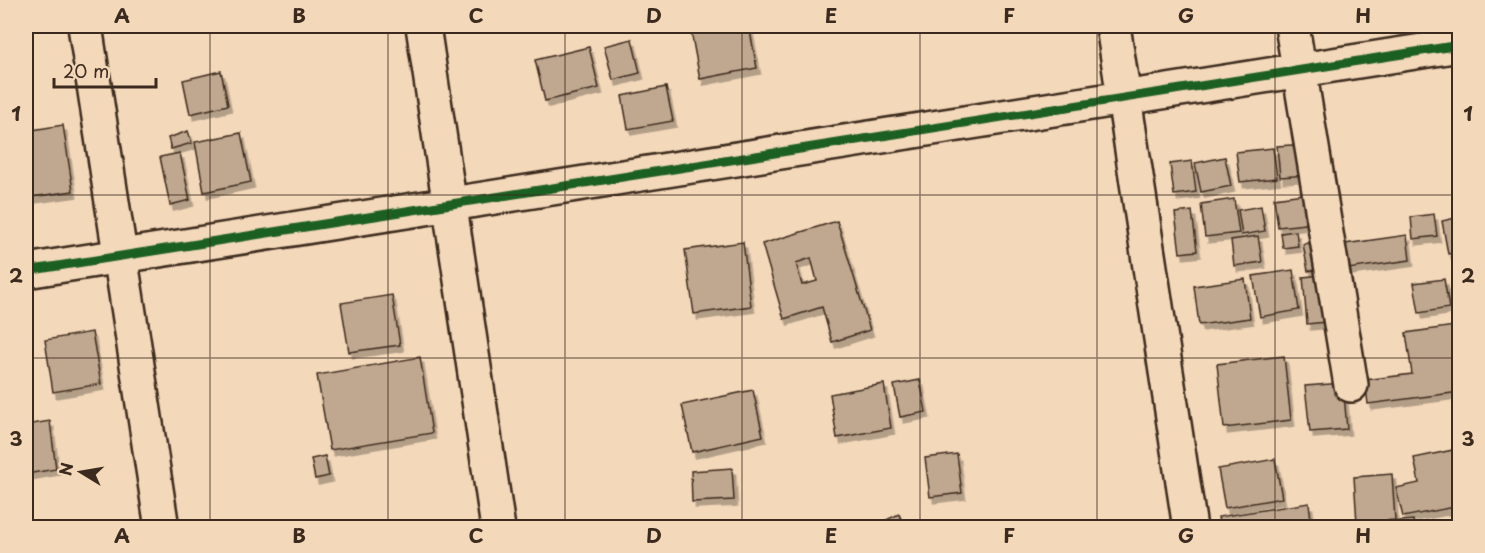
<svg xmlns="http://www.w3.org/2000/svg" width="1485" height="553" font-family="'Playpen Sans',sans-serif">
<defs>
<filter id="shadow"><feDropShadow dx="3.5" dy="6" stdDeviation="0" flood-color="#0004"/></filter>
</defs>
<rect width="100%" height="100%" fill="#f4d8ba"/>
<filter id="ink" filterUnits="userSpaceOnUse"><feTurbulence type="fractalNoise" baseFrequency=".0167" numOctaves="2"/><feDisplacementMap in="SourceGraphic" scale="12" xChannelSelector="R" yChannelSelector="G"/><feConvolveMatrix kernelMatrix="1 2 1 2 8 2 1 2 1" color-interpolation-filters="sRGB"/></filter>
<g filter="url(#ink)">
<!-- building -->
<g fill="#c0a78f" stroke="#3b2a1e" stroke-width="1.5" fill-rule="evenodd" filter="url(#shadow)">
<path d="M690 26H749L757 68 700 79Z"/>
<path d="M632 39 640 73 613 80 604 46Z"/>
<path d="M589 47 599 88 545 101 535 60Z"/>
<path d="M221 71 228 105 190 114 183 80Z"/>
<path d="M666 87 673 121 628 129 622 96Z"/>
<path d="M63 125 73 191 32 197 26 158V131Z"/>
<path d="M188 131 192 143 171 149 168 138Z"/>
<path d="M241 133 251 182 204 192 195 142Z"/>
<path d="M1306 144 1308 175 1280 177 1277 146Z"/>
<path d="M1273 148 1277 178 1240 182 1236 152Z"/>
<path d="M180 153 190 200 170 205 160 157Z"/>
<path d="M1225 157 1231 186 1201 192 1195 163Z"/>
<path d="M1192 161 1196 192 1174 195 1170 164Z"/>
<path d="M1311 193 1315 223 1278 227 1274 198Z"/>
<path d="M1234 199 1239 233 1205 237 1201 204Z"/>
<path d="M1261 206 1265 231 1242 235 1238 210Z"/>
<path d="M1192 211 1197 251 1180 253 1175 213Z"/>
<path d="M1434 214 1437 236 1413 239 1411 217Z"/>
<path d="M1460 217V252L1448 254 1442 221Z"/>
<path d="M837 221 870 330 832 342 822 307 784 319 762 244ZM811 258 817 281 802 285 796 263Z"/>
<path d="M1296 231 1298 246 1283 248 1281 233Z"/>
<path d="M1407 235 1410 260 1348 269 1345 244Z"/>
<path d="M1258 236 1262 262 1234 266 1231 240Z"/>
<path d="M1321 241 1325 269 1308 271 1303 244Z"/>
<path d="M743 242 751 306 694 314 685 250Z"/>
<path d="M1293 270 1299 310 1260 317 1253 276Z"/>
<path d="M1322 275 1326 322 1307 324 1303 277Z"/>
<path d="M1245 279 1250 318 1199 325 1194 286Z"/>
<path d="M1444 279 1449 308 1419 313 1414 283Z"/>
<path d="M392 295 400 345 349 352 341 303Z"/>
<path d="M1454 326 1460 363V392L1368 404 1365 380 1412 374 1406 333Z"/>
<path d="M92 332 101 384 53 392 45 340Z"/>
<path d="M1284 356 1291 420 1224 428 1217 364Z"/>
<path d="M420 357 432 433 330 450 317 375Z"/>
<path d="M920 380 926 412 900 417 894 385Z"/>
<path d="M1343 383 1347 429 1310 432 1305 386Z"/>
<path d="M884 384 891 428 837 438 830 394Z"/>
<path d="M753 390 763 436 692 452 682 405Z"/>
<path d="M50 421 56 469 26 474V425Z"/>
<path d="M1453 450 1460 481V506L1403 517 1396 488 1419 483 1414 458Z"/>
<path d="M957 454 962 493 930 497 925 458Z"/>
<path d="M325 456 329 476 315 479 311 459Z"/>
<path d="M1275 459 1282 498 1225 508 1218 469Z"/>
<path d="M732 468 734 500 692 502 691 471Z"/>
<path d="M1392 474 1395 520 1357 523 1354 477Z"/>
<path d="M1309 503 1312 528H1220L1218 517Z"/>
<path d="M899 514 905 528H877L876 525Z"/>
<path d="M1413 520 1414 528H1392L1391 522Z"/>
</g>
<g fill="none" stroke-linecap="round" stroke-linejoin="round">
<!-- minor casing -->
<g stroke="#3b2a1e" stroke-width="38">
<g id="minor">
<path d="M85 26 162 528"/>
<path d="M423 26 498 528"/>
<path d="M1113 26 1190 528"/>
<path d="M1292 26 1351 385"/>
<path d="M26 271C504 197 981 116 1460 45"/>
</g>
</g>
<!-- minor -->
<use href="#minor" stroke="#f4d8ba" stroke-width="33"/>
<!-- cycleway casing -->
<g stroke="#f4d8ba" stroke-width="13">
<path id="cycleway" d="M26 271C504 197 981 116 1460 45"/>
</g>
<!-- cycleway -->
<use href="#cycleway" stroke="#1b5e20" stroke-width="9"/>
</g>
</g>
<!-- grid -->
<path fill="none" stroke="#3b2a1e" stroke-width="1.5" stroke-opacity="0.55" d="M210 26V528M388 26V528M565 26V528M742 26V528M920 26V528M1097 26V528M1275 26V528M26 195H1460M26 358H1460"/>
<!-- margin -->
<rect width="1485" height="553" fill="none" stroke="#f4d8ba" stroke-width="66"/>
<!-- north arrow -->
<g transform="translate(81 472) rotate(281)" stroke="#f4d8ba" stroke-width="4.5" paint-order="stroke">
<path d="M0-4.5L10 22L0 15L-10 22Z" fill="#3b2a1e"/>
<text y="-9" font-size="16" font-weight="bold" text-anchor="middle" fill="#3b2a1e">N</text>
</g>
<!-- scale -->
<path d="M54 78v9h102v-9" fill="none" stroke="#3b2a1e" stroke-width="3"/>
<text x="63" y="78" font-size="18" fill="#3b2a1e" stroke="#f4d8ba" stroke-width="4.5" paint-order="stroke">20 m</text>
<rect x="33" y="33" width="1419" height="487" fill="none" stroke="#3b2a1e" stroke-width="2"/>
<g font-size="20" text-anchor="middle" font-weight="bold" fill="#3b2a1e">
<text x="122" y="23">A</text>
<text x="299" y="23">B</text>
<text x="476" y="23">C</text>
<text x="654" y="23">D</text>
<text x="831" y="23">E</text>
<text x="1009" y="23">F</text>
<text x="1186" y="23">G</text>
<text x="1363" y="23">H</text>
<text x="16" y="121">1</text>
<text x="1468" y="121">1</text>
<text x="16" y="283">2</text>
<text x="1468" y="283">2</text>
<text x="16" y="446">3</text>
<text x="1468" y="446">3</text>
<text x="122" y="543">A</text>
<text x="299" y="543">B</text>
<text x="476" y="543">C</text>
<text x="654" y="543">D</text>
<text x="831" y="543">E</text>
<text x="1009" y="543">F</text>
<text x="1186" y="543">G</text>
<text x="1363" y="543">H</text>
</g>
</svg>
